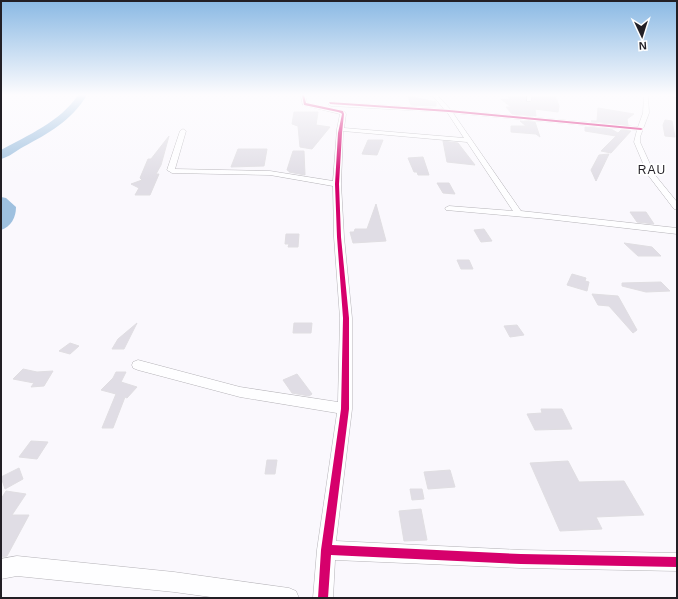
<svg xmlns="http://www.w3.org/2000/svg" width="678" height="599" font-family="Arial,sans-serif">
<rect width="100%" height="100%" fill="#faf8fd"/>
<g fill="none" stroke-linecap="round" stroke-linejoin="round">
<!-- river -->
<g fill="#9ec0df" fill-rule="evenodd">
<path d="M78 95H87C71 121 49 133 23 147 16 151 9 157 1 159V150C28 135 60 122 78 95Z"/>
<path d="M1 197 6 198 16 207C16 217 11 227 1 230Z"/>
</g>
</g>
<!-- building -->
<g fill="#e0dde5" stroke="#e0dee2">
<path d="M505 95H526L527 102H532V95H555L559 106 558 112 535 109 536 116 512 114 506 107H511L501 99H511Z"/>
<path d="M408 96 436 102V106L411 105Z"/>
<path d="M598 108 634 114 627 119 628 125 591 121H597Z"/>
<path d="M294 112H318L316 125 330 127 312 149 300 147 298 126 292 124Z"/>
<path d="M665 120 672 121 675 137 665 136 663 125Z"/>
<path d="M520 121 535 122 540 137 536 134 511 132V126H526Z"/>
<path d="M585 127 611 129 618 133 621 130 631 131 611 153 601 151 616 136 585 131Z"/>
<path d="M169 136 161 165 156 174H159L150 195H135L139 188 131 184 142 180 140 178 148 159H151Z"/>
<path d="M368 140H383L377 155 362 154Z"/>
<path d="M443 141 458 143 475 165 447 162Z"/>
<path d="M238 149H267L264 166 231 167Z"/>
<path d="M293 151H304L305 175 289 172V171L287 170Z"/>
<path d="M609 154 596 181 591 170 599 155Z"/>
<path d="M423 157 429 175H418L417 172H414L408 158Z"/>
<path d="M437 183H449L455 194 443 193Z"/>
<path d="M376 204 386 241 353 243 350 232H354L355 229H367Z"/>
<path d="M630 212H646L654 224 637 222Z"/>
<path d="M484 229 492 241 481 242 474 230Z"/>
<path d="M286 234H299L298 247H288L289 244H285Z"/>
<path d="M624 243 652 247 661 256H638Z"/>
<path d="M457 260H469L473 269H461Z"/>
<path d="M572 274 586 278 585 281 589 282 587 291 567 285Z"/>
<path d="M661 282 670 291 646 292 622 286V283Z"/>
<path d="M592 294 618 296 637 330 633 333 609 306 598 305Z"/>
<path d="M137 323 124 349H112L118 339Z"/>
<path d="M294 323H312L311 333H293Z"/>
<path d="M517 325 524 335 510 337 504 326Z"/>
<path d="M70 343 79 346 70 354 59 351Z"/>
<path d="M23 369 37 372 53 371 44 386 31 387 34 383 13 379Z"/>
<path d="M116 372H126L121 382 137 387 127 398 125 397 113 428H102L116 394 101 390 113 378Z"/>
<path d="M297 374 312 394 309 396 292 393 283 380Z"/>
<path d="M541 409H562L572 429 535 430 527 414 542 413Z"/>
<path d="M31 441 48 442 37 459 19 457Z"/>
<path d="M267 460H277L275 474H265Z"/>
<path d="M568 461 579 482 624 481 644 515 596 517 602 529 560 531 530 463Z"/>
<path d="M19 468 23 479 5 489 1 477Z"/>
<path d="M450 470 455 487 428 489 424 472Z"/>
<path d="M410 489H422L424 499 412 500Z"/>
<path d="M6 491 26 494 12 515H29L7 556 1 557V499Z"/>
<path d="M421 509 427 540 404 541 399 511Z"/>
</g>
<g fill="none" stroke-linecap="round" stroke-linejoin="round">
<!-- minor casing -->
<g stroke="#b5b3b8" stroke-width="1">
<g id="minor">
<path d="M301 95H305L307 103 344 111 346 114 344 128 464 138 447 112 331 106 328 104 331 102 444 109 432 95H437L451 110 638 127 643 113 644 95H648L649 113 640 137V142L655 175 677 202V209H674L648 175 634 142 637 130 453 113 521 211 677 228V234L547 219 446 210 445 208 449 206 513 211 467 142 343 131 341 184 344 237 352 318V409L336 541 521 550 677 553V571L521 568 335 560 333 598H313L317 550 337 413 240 397 138 370 133 368 132 365 133 362 138 360 240 387 338 402 340 318 334 237 333 186 270 175 172 173 167 170 180 131 183 129 186 131 175 169 270 171 333 181 337 129 340 114 303 105Z"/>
<rect x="527" y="95" width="4" height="6"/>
<path d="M17 556 174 572 289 588 296 591 299 598H218L174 592 17 576 1 579V559Z"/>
</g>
</g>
<!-- tertiary casing -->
<g stroke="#b5b3b8" stroke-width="1">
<path id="tertiary" d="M670 95H677V98L671 96Z"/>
</g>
<!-- minor -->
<use href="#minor" fill="#fefeff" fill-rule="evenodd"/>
<!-- tertiary -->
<use href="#tertiary" fill="#fefeff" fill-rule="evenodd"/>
<!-- cycleway casing -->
<g stroke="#fff" stroke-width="2">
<g id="cycleway">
<path d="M302 95H304L306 103 343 111 344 114 342 133 339 184 341 237 349 318V409L332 545 521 554 677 557V567L521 564 331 555 328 598H318L321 550 341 409 343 318 337 237 335 184 338 133 342 114 341 113 338 112 304 105Z"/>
<path d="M329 102 449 110 641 128 643 129 641 130 449 112 330 104Z"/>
</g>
</g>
<!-- cycleway -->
<use href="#cycleway" fill="#d6006c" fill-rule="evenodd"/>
</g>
<!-- sky -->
<linearGradient id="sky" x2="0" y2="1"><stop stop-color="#8ab9e4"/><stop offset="0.53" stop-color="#fdfcfe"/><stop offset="1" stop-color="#fdfcfe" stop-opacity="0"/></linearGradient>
<rect width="678" height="179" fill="url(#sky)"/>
<g text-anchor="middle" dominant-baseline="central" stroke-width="3.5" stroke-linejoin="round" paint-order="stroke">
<!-- far-quarter labels -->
<g font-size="12" letter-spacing="1" fill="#221f25" stroke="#fff">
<text x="652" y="170">RAU</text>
</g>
</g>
<!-- border -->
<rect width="678" height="599" fill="none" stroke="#221f25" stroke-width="4"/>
<!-- north arrow -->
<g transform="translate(642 36) rotate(176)" stroke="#ffffff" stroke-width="3" paint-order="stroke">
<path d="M0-3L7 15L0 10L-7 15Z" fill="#221f25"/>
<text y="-6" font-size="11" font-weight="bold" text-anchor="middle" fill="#221f25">N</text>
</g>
</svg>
